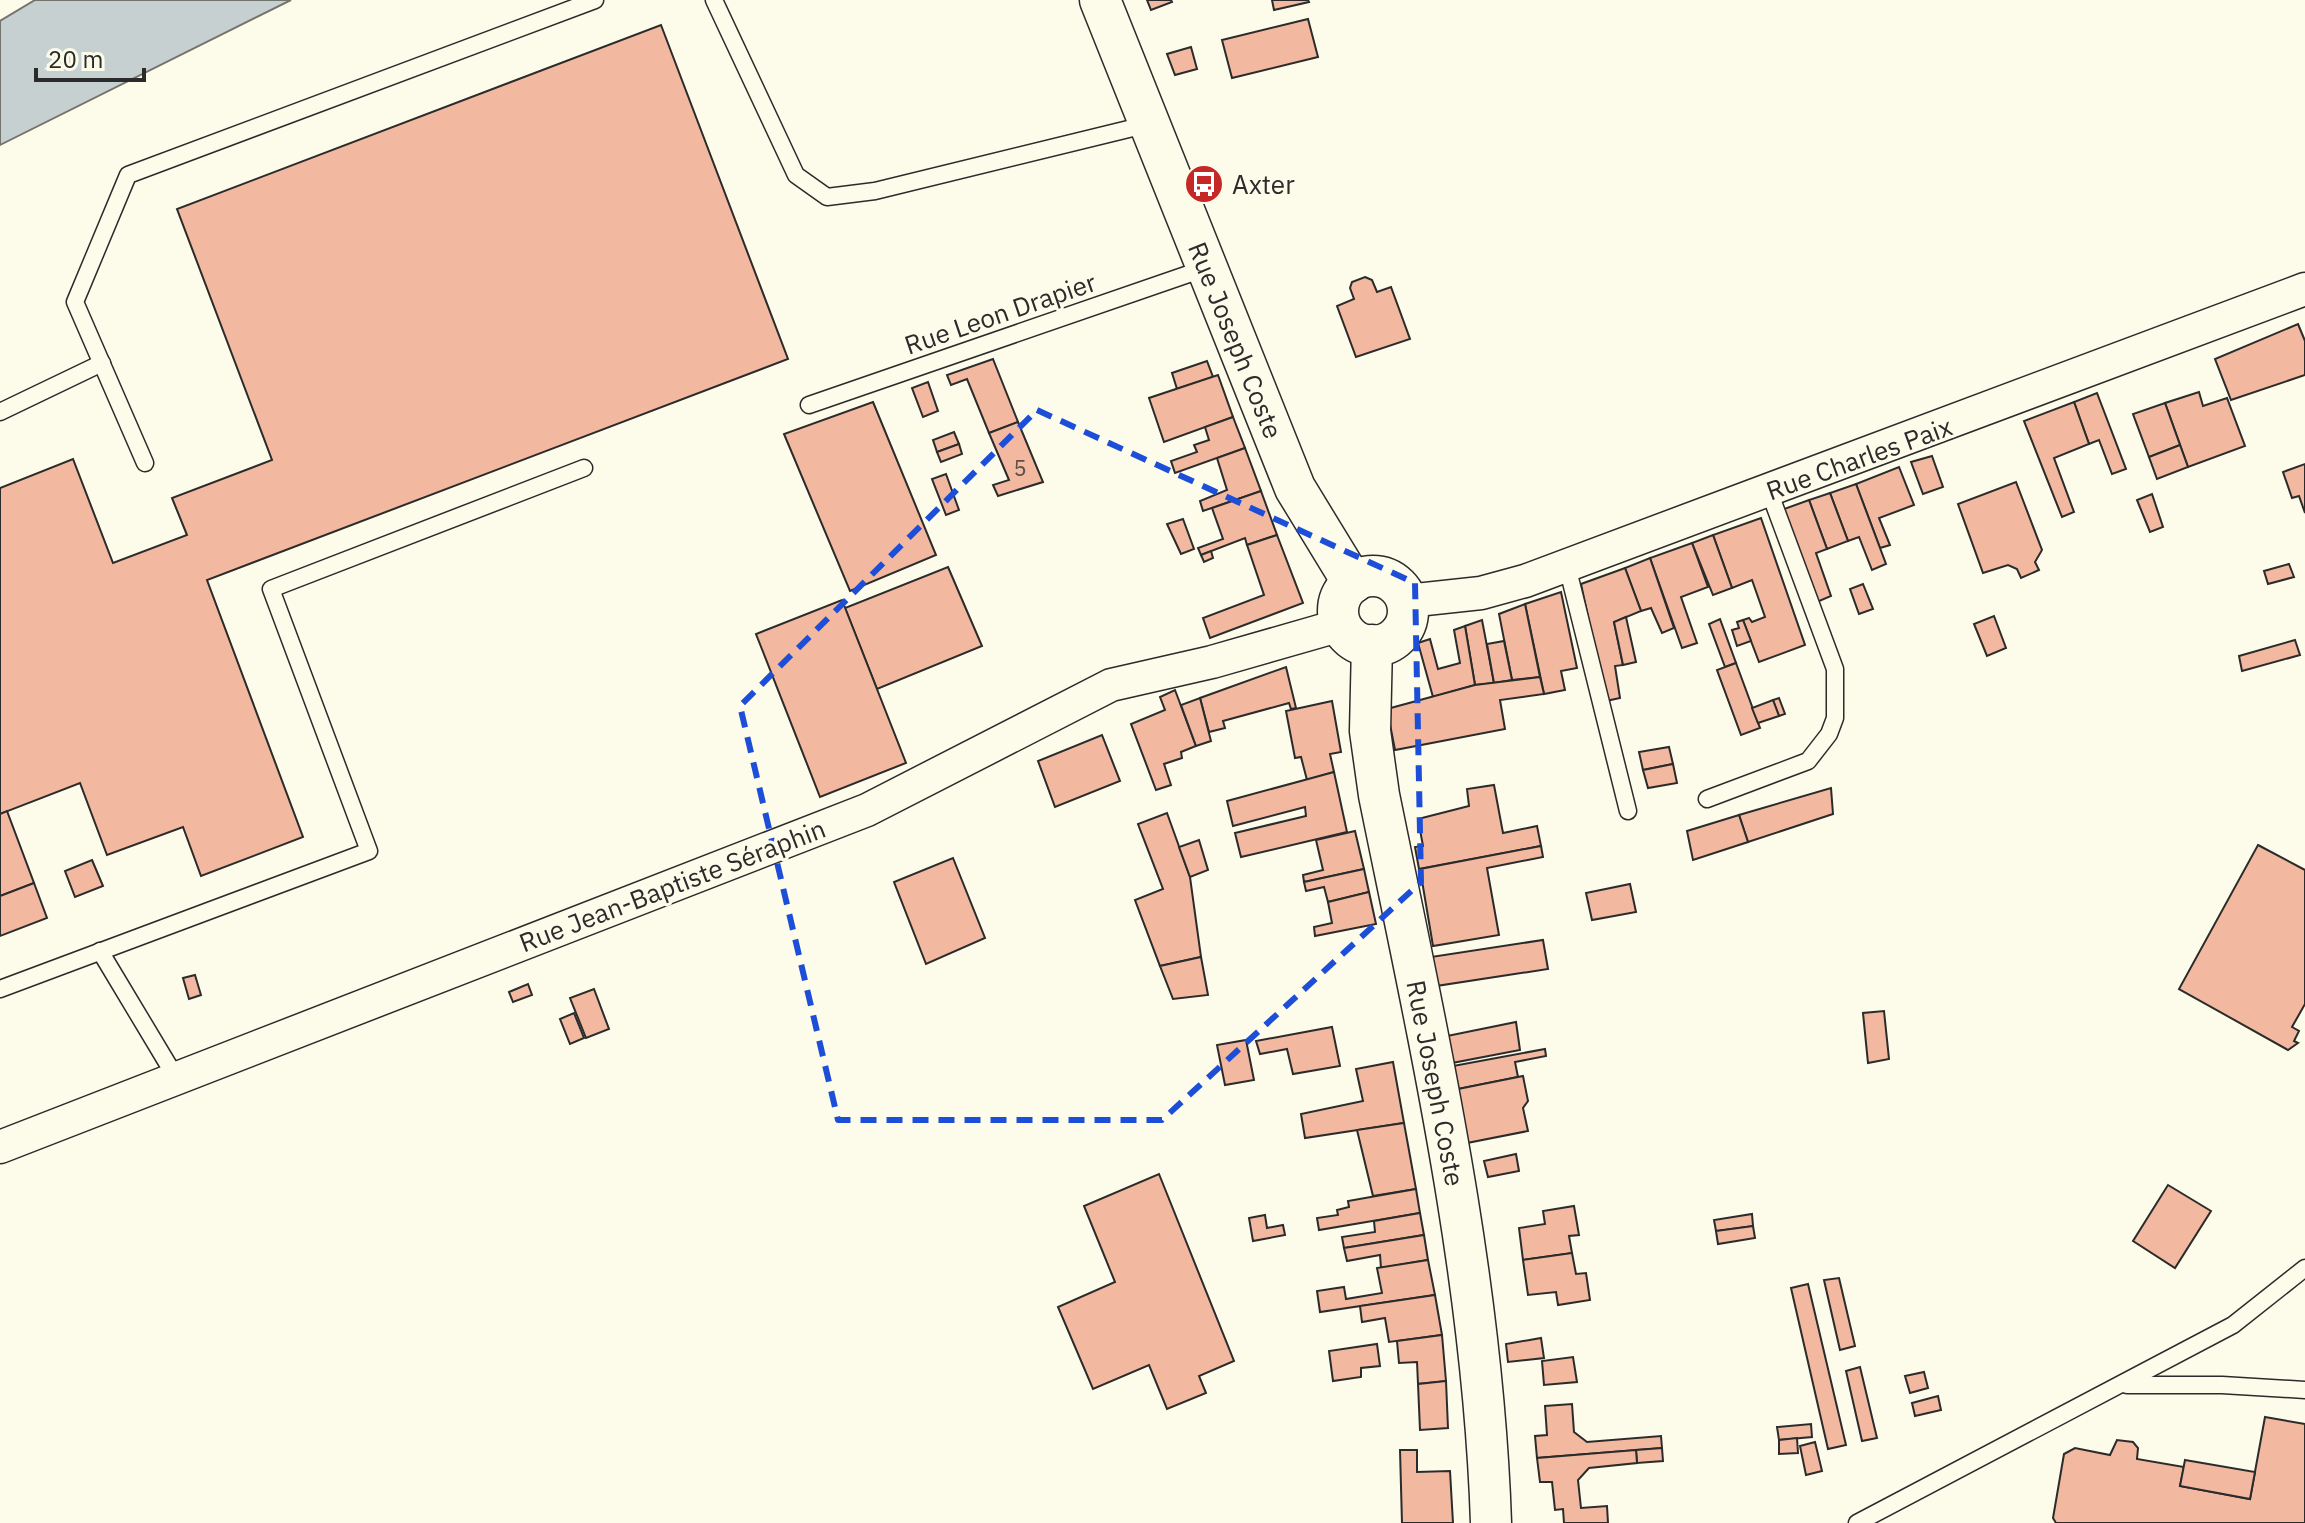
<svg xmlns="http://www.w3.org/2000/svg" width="2305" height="1523" font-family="'IBM Plex Sans',sans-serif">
<rect width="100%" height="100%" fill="#fdfbea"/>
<!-- water -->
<path fill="#c7d0d0" stroke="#74746e" stroke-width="2" d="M35 0H291L0 145V21Z"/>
<!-- building -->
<g fill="#f2b8a0" stroke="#2b2b2b" stroke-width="2">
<path d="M1147 0H1171L1172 2 1151 10Z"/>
<path d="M1272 0H1308L1309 2 1274 10Z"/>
<path d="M1308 19 1318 57 1232 78 1222 40Z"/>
<path d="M661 25 788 359 207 580 303 837 201 876 183 827 107 855 80 783 0 814V488L73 459 113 563 187 535 172 498 272 460 177 209Z"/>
<path d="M1191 47 1197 69 1175 75 1167 54Z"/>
<path d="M1365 277 1372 280 1377 292 1391 287 1410 339 1356 357 1337 306 1354 299 1350 288 1352 282Z"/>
<path d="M2298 324 2305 341V375L2231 400 2215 359Z"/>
<path d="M993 359 1018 422 989 433 967 379 951 385 947 375Z"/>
<path d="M1207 361 1213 377 1177 389 1172 373Z"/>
<path d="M1218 375 1233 417 1164 442 1149 398Z"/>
<path d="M928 382 938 411 923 417 912 388Z"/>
<path d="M2199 392 2203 406 2227 398 2245 446 2188 467 2165 403Z"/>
<path d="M2097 393 2126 469 2112 474 2099 440 2089 444 2074 402Z"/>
<path d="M873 402 936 555 850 591 784 434Z"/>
<path d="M2074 402 2089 444 2054 458 2074 512 2062 517 2024 421Z"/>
<path d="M2165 403 2180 445 2149 457 2133 414Z"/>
<path d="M1233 417 1245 448 1175 473 1171 461 1197 452 1194 445 1209 440 1205 427Z"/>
<path d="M1018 422 1043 482 998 496 993 485 1009 480 989 433Z"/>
<path d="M954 432 959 444 937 452 933 440Z"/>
<path d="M959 444 962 454 941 462 937 452Z"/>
<path d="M2180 445 2188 467 2157 479 2149 457Z"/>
<path d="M1245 448 1261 491 1203 511 1200 501 1227 490 1217 458Z"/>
<path d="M1932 456 1943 487 1923 494 1911 462Z"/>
<path d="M2305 464V513L2299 496 2292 498 2283 472Z"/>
<path d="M1899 467 1914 505 1879 518 1890 545 1880 548 1856 484Z"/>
<path d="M946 474 959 510 946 515 932 479Z"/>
<path d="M2016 482 2042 550 2035 562 2039 570 2021 578 2017 569 2008 565 1983 573 1958 504Z"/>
<path d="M1856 484 1886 564 1872 570 1859 537 1848 541 1830 493Z"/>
<path d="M1261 491 1277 535 1247 545 1245 538 1201 555 1198 548 1223 539 1212 508Z"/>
<path d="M1830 493 1848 541 1827 549 1809 500Z"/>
<path d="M2152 494 2163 527 2150 532 2137 500Z"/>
<path d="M1809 500 1827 549 1816 553 1831 596 1817 602 1784 509Z"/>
<path d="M1761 518 1805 645 1759 662 1743 620 1749 618 1752 622 1765 617 1752 580 1732 588 1713 535Z"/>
<path d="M1183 519 1194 549 1181 554 1167 524Z"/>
<path d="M1277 535 1303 603 1210 638 1203 618 1264 595 1247 545Z"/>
<path d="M1713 535 1732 588 1713 595 1692 543Z"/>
<path d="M1692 543 1708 587 1681 597 1697 643 1682 648 1650 558Z"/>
<path d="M1211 551 1213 558 1204 562 1201 555Z"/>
<path d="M1650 558 1674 628 1662 633 1651 608 1641 611 1625 568Z"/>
<path d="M2289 564 2294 577 2268 584 2264 571Z"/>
<path d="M948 567 982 646 877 689 845 608Z"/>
<path d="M1625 568 1641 611 1614 622 1623 665 1615 666 1620 698 1606 701 1581 584Z"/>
<path d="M1863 584 1873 609 1859 614 1850 589Z"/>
<path d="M1561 592 1577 668 1561 671 1565 690 1544 694 1525 604Z"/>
<path d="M842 600 906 763 820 797 756 634Z"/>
<path d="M1525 604 1540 677 1512 680 1499 614Z"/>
<path d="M1994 616 2006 648 1987 656 1974 624Z"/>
<path d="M1626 617 1636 662 1623 665 1614 622Z"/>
<path d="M1720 619 1736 663 1725 667 1709 624Z"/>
<path d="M1482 620 1494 683 1475 685 1465 626Z"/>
<path d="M1743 620 1751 641 1737 646 1732 630 1739 628 1737 622Z"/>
<path d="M1465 626 1475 685 1433 697 1418 643 1430 639 1438 669 1460 663 1454 630Z"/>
<path d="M2295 640 2300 655 2242 671 2239 656Z"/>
<path d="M1504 641 1512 680 1494 683 1487 644Z"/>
<path d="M1736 663 1760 728 1741 735 1717 670Z"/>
<path d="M1286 667 1296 708 1291 709 1289 703 1223 721 1225 728 1209 732 1200 698Z"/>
<path d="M1540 677 1544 694 1500 700 1505 729 1395 750 1387 709 1475 685Z"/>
<path d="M1175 690 1196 746 1181 752 1182 758 1164 764 1171 785 1156 790 1131 724 1165 710 1160 697Z"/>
<path d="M1200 698 1211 741 1196 746 1181 705Z"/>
<path d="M1779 698 1785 714 1779 716 1773 700Z"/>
<path d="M1773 700 1779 716 1758 723 1752 708Z"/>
<path d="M1332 701 1341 752 1330 754 1334 772 1307 780 1301 757 1295 758 1286 711Z"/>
<path d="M1102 735 1120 781 1055 807 1038 761Z"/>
<path d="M1669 747 1673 764 1643 770 1639 752Z"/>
<path d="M1673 764 1677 783 1648 788 1643 770Z"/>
<path d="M1334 772 1347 832 1241 857 1235 833 1306 816 1305 807 1233 826 1227 801Z"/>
<path d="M1494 785 1503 833 1537 826 1541 846 1419 869 1415 847 1423 846 1418 819 1469 806 1467 789Z"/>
<path d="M1831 788 1833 814 1748 842 1739 815Z"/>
<path d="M7 811 34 883 0 896V814Z"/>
<path d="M1167 813 1190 877 1201 957 1160 966 1135 900 1163 889 1138 824Z"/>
<path d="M1739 815 1748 842 1693 860 1687 831Z"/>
<path d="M1355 831 1364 869 1304 882 1303 875 1323 870 1316 840Z"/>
<path d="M1199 840 1208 870 1190 877 1179 847Z"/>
<path d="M2258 845 2305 870V1004L2292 1027 2299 1031 2294 1041 2298 1043 2288 1050 2179 989Z"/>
<path d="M1541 846 1543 857 1487 868 1499 935 1433 946 1420 869Z"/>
<path d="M953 858 985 938 926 964 894 882Z"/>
<path d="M92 860 103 886 75 897 65 871Z"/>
<path d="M1364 869 1369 892 1328 902 1324 887 1306 891 1304 882Z"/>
<path d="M34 883 47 918 0 936V896Z"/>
<path d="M1630 884 1636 912 1592 920 1586 893Z"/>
<path d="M1369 892 1376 924 1315 936 1314 927 1332 923 1328 902Z"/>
<path d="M1543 940 1548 969 1436 986 1431 957Z"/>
<path d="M1201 957 1208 995 1173 999 1160 966Z"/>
<path d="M195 975 201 995 189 999 183 978Z"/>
<path d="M528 984 532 995 513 1002 509 992Z"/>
<path d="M594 989 609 1029 586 1038 570 998Z"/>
<path d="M1884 1011 1889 1059 1868 1063 1863 1013Z"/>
<path d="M574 1013 584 1038 570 1044 560 1019Z"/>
<path d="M1516 1022 1520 1050 1452 1063 1447 1036Z"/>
<path d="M1332 1027 1340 1066 1293 1074 1287 1049 1260 1054 1256 1041Z"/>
<path d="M1246 1040 1254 1080 1225 1085 1217 1045Z"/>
<path d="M1545 1049 1546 1056 1515 1062 1518 1077 1458 1089 1453 1066Z"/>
<path d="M1393 1062 1404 1123 1305 1138 1301 1114 1363 1101 1356 1069Z"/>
<path d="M1523 1076 1528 1101 1523 1108 1528 1131 1467 1143 1458 1089Z"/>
<path d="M1404 1123 1416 1189 1373 1196 1357 1130Z"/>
<path d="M1516 1154 1519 1171 1488 1177 1484 1161Z"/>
<path d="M1159 1174 1234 1361 1199 1376 1206 1393 1167 1409 1149 1365 1093 1389 1058 1307 1115 1282 1084 1206Z"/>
<path d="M2168 1185 2211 1211 2175 1268 2133 1241Z"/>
<path d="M1416 1189 1420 1213 1319 1230 1317 1218 1338 1215 1337 1210 1349 1207 1348 1201Z"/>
<path d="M1574 1206 1579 1235 1569 1236 1572 1253 1523 1260 1519 1228 1545 1224 1543 1211Z"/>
<path d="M1420 1213 1424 1235 1344 1248 1342 1237 1375 1232 1374 1221Z"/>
<path d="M1752 1214 1753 1226 1716 1231 1714 1220Z"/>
<path d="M1265 1215 1267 1228 1283 1225 1285 1235 1253 1241 1249 1218Z"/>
<path d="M1753 1226 1755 1238 1718 1244 1716 1231Z"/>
<path d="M1424 1235 1428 1260 1381 1268 1380 1255 1347 1261 1344 1248Z"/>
<path d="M1572 1253 1576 1274 1586 1273 1590 1300 1558 1305 1556 1292 1528 1295 1523 1260Z"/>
<path d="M1428 1260 1435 1295 1320 1312 1317 1291 1344 1287 1346 1299 1382 1293 1377 1268Z"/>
<path d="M1839 1278 1855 1346 1840 1350 1824 1280Z"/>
<path d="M1808 1284 1846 1445 1828 1449 1791 1288Z"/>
<path d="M1435 1295 1442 1335 1389 1342 1385 1318 1362 1322 1360 1306Z"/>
<path d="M1442 1335 1446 1381 1418 1384 1417 1362 1399 1363 1397 1341Z"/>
<path d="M1541 1338 1544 1358 1508 1362 1506 1344Z"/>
<path d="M1377 1344 1380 1366 1361 1368V1377L1333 1381 1329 1351Z"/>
<path d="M1573 1357 1577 1382 1544 1385 1542 1361Z"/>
<path d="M1860 1367 1877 1438 1862 1441 1846 1371Z"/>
<path d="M1924 1372 1928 1388 1910 1393 1905 1376Z"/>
<path d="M1446 1381 1448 1428 1420 1430 1418 1384Z"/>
<path d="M1938 1396 1941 1410 1915 1416 1912 1403Z"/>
<path d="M1572 1404 1574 1432 1587 1442 1661 1436 1662 1448 1537 1458 1535 1436 1547 1435 1545 1406Z"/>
<path d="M2265 1417 2305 1424V1523H2056L2053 1518 2064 1454 2075 1448 2110 1455 2117 1440 2133 1442 2138 1448 2137 1459 2184 1467 2180 1486 2250 1499Z"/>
<path d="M1811 1424 1812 1437 1779 1440 1777 1427Z"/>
<path d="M1797 1438 1798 1453 1779 1454V1440Z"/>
<path d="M1815 1442 1822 1471 1806 1475 1800 1446Z"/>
<path d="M1662 1448 1663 1461 1637 1463 1636 1450Z"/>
<path d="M1400 1450H1417V1472L1450 1471 1453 1523H1402Z"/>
<path d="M1636 1450 1637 1463 1589 1468 1578 1480 1581 1508 1607 1506 1608 1523H1564L1563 1509 1555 1510 1552 1482H1540L1537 1458Z"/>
<path d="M2185 1460 2255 1472 2250 1499 2180 1486Z"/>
</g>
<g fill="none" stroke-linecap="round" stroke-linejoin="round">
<!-- service casing -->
<g stroke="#2b2b2b" stroke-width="19">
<g id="service">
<path d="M714 0 796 175 827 197 875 191 1149 124"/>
<path d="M809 405 1206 268"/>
<path d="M0 412 102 363"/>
<path d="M145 463 75 302 128 175 595 0"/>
<path d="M1567 566 1628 811"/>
<path d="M1707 799 1808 761 1829 734 1835 718V669L1769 491"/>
<path d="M100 951 175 1076"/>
<path d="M0 989 369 851 271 589 584 468"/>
<path d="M2127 1385H2222L2305 1390"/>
<path d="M1857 1523 2233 1325 2305 1268"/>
</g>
</g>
<!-- minor casing -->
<g stroke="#2b2b2b" stroke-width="35">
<g id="minor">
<path d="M1407 601 1481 593 1525 581 2305 289"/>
<path d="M0 1147 867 810 1111 685 1212 662 1341 625"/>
</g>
</g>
<!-- tertiary casing -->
<g stroke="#2b2b2b" stroke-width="43">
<g id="tertiary">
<path d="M1100 0 1295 488 1353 583"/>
<circle cx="1373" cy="611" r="35"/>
<path d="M1372 645 1370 731 1379 795C1428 1036 1483 1276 1491 1523"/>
</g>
</g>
<!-- service -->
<use href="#service" stroke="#fdfbea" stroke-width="16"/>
<!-- minor -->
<use href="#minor" stroke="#fdfbea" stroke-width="32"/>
<!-- tertiary -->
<use href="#tertiary" stroke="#fdfbea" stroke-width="40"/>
</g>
<!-- marked area -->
<path fill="none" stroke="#1d4ed8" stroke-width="6" stroke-dasharray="16 10" stroke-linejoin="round" d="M1037 410 1415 583 1421 882 1162 1120H838L740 706Z"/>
<!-- icons -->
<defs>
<g id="bus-disc" transform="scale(2)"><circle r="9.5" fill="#c62828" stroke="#fdfbea"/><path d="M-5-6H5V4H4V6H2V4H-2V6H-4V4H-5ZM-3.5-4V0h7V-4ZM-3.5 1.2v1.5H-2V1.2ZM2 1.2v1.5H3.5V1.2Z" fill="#fff"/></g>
</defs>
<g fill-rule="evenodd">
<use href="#bus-disc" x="1204" y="184"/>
</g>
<g text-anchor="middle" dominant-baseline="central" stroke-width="6" stroke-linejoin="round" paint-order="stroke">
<!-- number labels -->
<g font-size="22" fill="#5d4e48">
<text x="1020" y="467">5</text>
</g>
<!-- poi labels -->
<g font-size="26" fill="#2b2b2b" stroke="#fdfbea" text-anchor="start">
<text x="1232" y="184">Axter</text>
</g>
<!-- street labels -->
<g font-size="26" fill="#2b2b2b" stroke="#fdfbea">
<text transform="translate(1000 313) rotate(-19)">Rue Leon Drapier</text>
<text transform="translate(1236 340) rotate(68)">Rue Joseph Coste</text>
<text transform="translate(1859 458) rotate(-20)">Rue Charles Paix</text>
<text transform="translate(672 885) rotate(-21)">Rue Jean-Baptiste Séraphin</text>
<text transform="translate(1436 1083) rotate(79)">Rue Joseph Coste</text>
</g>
</g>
<!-- scale -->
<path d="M36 68v12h108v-12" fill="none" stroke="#2b2b2b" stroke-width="4"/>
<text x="48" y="68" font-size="24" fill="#2b2b2b" stroke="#fdfbea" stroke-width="6" paint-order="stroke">20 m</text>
</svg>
